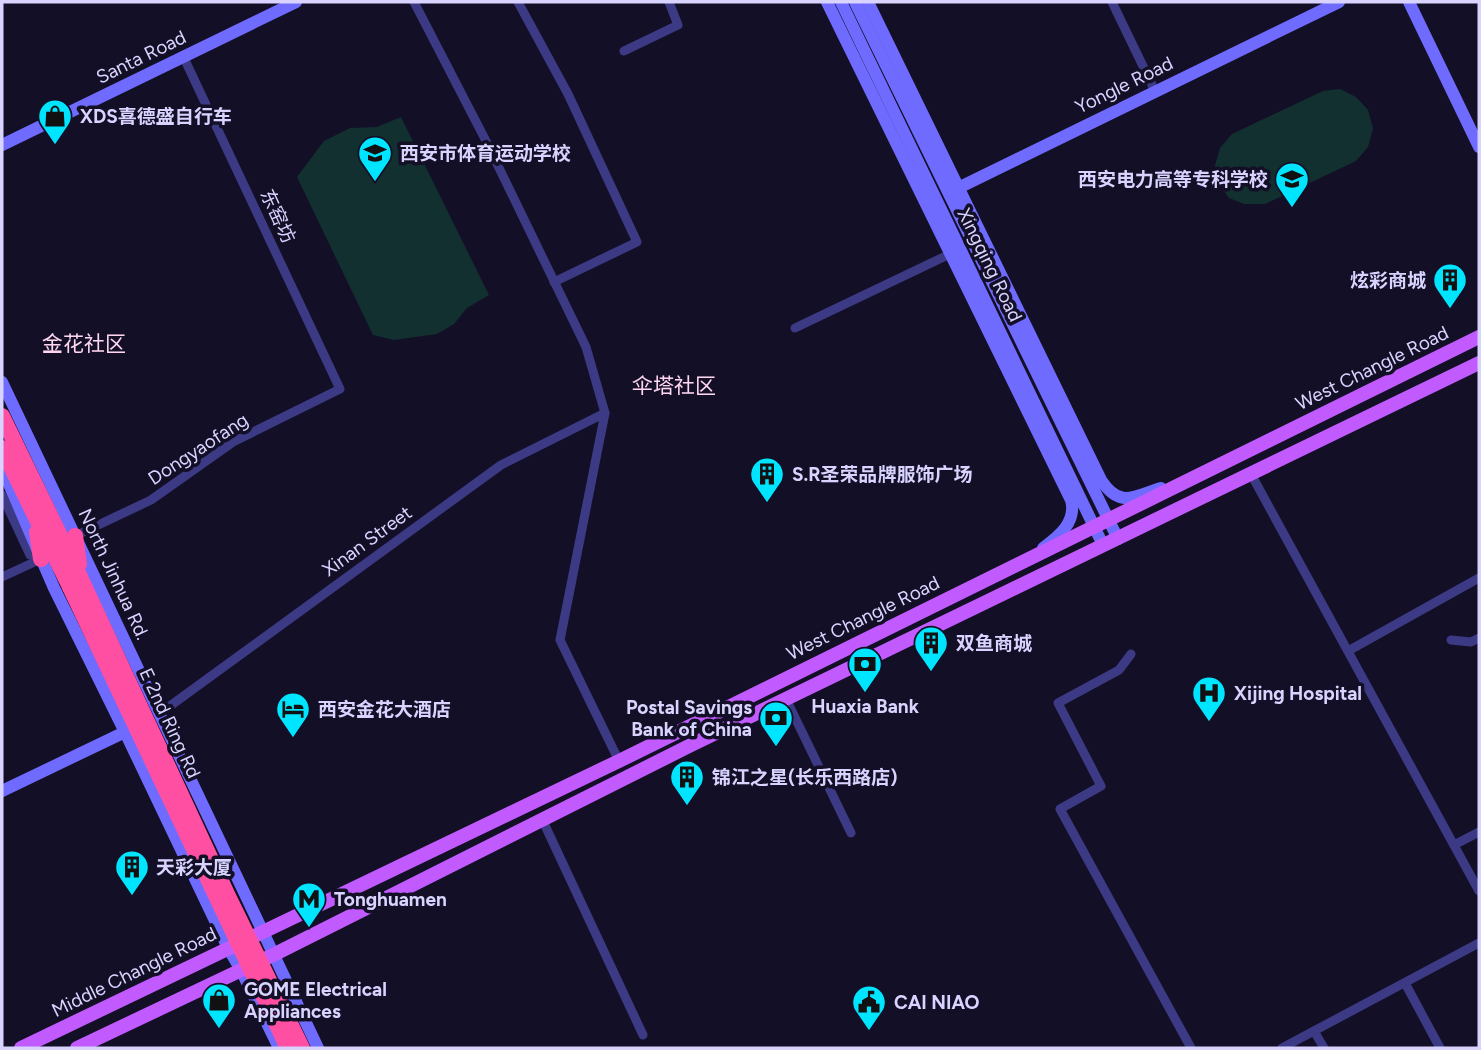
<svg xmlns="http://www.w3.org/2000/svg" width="1481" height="1050" font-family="Figtree,'Noto Sans SC',sans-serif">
<rect width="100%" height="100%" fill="#130f26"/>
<!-- pitch -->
<g fill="#12302f">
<path d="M1340 89 1356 97 1368 110 1373 128 1368 147 1356 161 1265 204H1244L1229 198 1218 182 1215 165 1220 148 1232 134 1323 91Z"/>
<path d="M401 117 489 295 467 308 454 324 437 334 394 340 373 335 297 177 324 141 350 128 377 127Z"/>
</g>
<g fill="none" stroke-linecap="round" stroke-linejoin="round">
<!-- street -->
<g stroke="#3d3a85" stroke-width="9">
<path d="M414 2 486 141 586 347 605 413 560 640 619 761"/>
<path d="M518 2 568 94 637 242 554 282"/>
<path d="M1112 2 1155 91"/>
<path d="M624 51 678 25 669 2"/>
<path d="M795 328 950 254"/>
<path d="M1251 474 1479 891"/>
<path d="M2 495 30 555 41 559"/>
<path d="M75 536 151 500 233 442 340 389 184 58"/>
<path d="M2 577 41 559"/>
<path d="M1451 640 1471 642 1479 638"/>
<path d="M1348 651 1479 578"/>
<path d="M1131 654 1119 670 1058 703 1101 786 1060 809 1191 1048"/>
<path d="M786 699 851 833"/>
<path d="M159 714 501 465 605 413"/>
<path d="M542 819 643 1035"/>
<path d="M1454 845 1479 832"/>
<path d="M1405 983 1440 1048"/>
<path d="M1314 1031 1324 1048"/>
<path d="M1282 1048 1479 943"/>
</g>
<!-- secondary -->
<g stroke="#6f6bff" stroke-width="12">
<path d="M827 2 1071 500C1077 522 1059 536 1043 548"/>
<path d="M841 2 1103 545"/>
<path d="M855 2 1118 539"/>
<path d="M868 2 1101 480C1120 509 1134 496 1161 488"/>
<path d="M1409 2 1479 147"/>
<path d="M2 145 296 2"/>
<path d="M952 191 1339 2"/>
<path d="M2 382 318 1048"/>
<path d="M2 468 54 588 125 732 228 948 241 970 279 1048"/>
<path d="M2 791 125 732"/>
</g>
<!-- primary -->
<g stroke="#c25bff" stroke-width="14">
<path d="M21 1048 619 761 1479 337"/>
<path d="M77 1048 273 955 691 745 1479 363"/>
</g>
<!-- highway -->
<g stroke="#ff4fa3" stroke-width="16">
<path d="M2 416 80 577"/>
<path d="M2 448 70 587"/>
<path d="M37 532 41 559"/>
<path d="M75 536 79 564"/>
</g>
<!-- highway-bridge -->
<g stroke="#ff4fa3" stroke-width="16">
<path d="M80 577 228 896 302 1048"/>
<path d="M70 587 288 1048"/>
</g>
</g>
<!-- icons -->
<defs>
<g id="shop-pin" transform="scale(1.75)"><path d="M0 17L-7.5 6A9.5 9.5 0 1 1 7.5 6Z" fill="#00e5ff" stroke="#130f26"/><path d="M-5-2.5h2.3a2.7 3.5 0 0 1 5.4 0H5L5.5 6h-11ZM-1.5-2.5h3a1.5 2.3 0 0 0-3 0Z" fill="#111"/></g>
<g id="school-pin" transform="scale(1.75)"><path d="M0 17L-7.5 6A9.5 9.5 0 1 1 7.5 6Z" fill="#00e5ff" stroke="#130f26"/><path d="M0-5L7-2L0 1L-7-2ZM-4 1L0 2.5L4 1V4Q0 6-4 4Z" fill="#111"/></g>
<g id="university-pin" transform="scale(1.75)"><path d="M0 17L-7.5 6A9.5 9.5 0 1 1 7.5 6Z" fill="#00e5ff" stroke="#130f26"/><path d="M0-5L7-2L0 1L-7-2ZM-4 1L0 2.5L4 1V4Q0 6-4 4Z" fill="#111"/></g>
<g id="building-pin" transform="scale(1.75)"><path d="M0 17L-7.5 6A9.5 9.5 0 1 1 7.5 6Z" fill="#00e5ff" stroke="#130f26"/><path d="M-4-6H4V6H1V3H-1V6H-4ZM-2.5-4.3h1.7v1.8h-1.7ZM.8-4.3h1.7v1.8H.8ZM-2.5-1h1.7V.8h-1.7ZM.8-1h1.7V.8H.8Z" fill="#111"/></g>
<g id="bank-pin" transform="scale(1.75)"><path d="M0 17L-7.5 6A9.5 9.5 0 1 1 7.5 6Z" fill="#00e5ff" stroke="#130f26"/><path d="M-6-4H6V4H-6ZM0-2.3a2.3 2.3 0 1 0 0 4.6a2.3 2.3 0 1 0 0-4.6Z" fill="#111"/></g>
<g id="hospital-pin" transform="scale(1.75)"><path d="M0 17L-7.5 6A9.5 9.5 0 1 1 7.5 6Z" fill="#00e5ff" stroke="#130f26"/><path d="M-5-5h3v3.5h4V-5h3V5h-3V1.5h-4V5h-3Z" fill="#111"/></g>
<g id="hotel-pin" transform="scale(1.75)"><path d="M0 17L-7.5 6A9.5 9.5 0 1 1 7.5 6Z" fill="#00e5ff" stroke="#130f26"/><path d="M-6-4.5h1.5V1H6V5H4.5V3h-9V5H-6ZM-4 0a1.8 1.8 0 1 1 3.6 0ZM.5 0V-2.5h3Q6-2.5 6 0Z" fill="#111"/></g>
<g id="metro-pin" transform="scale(1.75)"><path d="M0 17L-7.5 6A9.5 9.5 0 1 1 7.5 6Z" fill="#00e5ff" stroke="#130f26"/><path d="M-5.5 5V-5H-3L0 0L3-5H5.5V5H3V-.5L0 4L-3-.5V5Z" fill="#111"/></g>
<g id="civic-pin" transform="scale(1.75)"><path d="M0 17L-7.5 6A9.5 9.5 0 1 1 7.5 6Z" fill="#00e5ff" stroke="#130f26"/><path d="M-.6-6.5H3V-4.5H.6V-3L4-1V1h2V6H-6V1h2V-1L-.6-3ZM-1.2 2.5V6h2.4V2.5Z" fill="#111"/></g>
</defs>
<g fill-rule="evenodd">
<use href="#shop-pin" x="55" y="116"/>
<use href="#school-pin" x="375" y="153"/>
<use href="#university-pin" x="1292" y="179"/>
<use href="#building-pin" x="1450" y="280"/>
<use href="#building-pin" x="767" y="474"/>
<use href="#building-pin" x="931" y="643"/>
<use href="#bank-pin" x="865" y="664"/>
<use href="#hospital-pin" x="1209" y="693"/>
<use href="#hotel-pin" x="293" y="709"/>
<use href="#bank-pin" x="776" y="718"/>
<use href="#building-pin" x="687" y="777"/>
<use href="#building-pin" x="132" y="867"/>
<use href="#metro-pin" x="309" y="899"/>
<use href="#shop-pin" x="219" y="1000"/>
<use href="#civic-pin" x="869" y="1002"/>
</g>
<g text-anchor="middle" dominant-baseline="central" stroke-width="7" stroke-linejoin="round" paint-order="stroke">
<!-- street labels -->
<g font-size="19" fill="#d9d4ff" stroke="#130f26">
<text transform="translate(141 57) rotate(-26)">Santa Road</text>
<text transform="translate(1124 85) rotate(-26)">Yongle Road</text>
<text transform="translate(278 216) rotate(65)">东窑坊</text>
<text transform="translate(990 265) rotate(64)">Xingqing Road</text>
<text transform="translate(1372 368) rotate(-26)">West Changle Road</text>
<text transform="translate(198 449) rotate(-33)">Dongyaofang</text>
<text transform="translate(367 541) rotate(-36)">Xinan Street</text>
<text transform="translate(114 574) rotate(65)">North Jinhua Rd.</text>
<text transform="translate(863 618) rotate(-26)">West Changle Road</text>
<text transform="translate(170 723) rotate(65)">E 2nd Ring Rd</text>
<text transform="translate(134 972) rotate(-26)">Middle Changle Road</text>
</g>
<!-- poi labels -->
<g font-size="19" font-weight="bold" fill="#d9d4ff" stroke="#130f26" text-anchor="start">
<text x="80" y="116">XDS喜德盛自行车</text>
<text x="400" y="153">西安市体育运动学校</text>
<text x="1268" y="179" text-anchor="end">西安电力高等专科学校</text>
<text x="1426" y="280" text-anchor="end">炫彩商城</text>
<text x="792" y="474">S.R圣荣品牌服饰广场</text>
<text x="956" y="643">双鱼商城</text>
<text x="1234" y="693">Xijing Hospital</text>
<text x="865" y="706" text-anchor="middle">Huaxia Bank</text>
<text x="752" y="707" text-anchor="end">Postal Savings<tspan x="752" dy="22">Bank of China</tspan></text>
<text x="318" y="709">西安金花大酒店</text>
<text x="712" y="777">锦江之星(长乐西路店)</text>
<text x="156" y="867">天彩大厦</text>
<text x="334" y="899">Tonghuamen</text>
<text x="244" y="989">GOME Electrical<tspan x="244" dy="22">Appliances</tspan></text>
<text x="894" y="1002">CAI NIAO</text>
</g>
<!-- neighbourhood labels -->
<g font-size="21" fill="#ffd6f0" stroke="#130f26">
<text x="84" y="343">金花社区</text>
<text x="674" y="385">伞塔社区</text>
</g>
</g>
<!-- border -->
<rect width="1481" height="1050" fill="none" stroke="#d9d4ff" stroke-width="7"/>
</svg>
